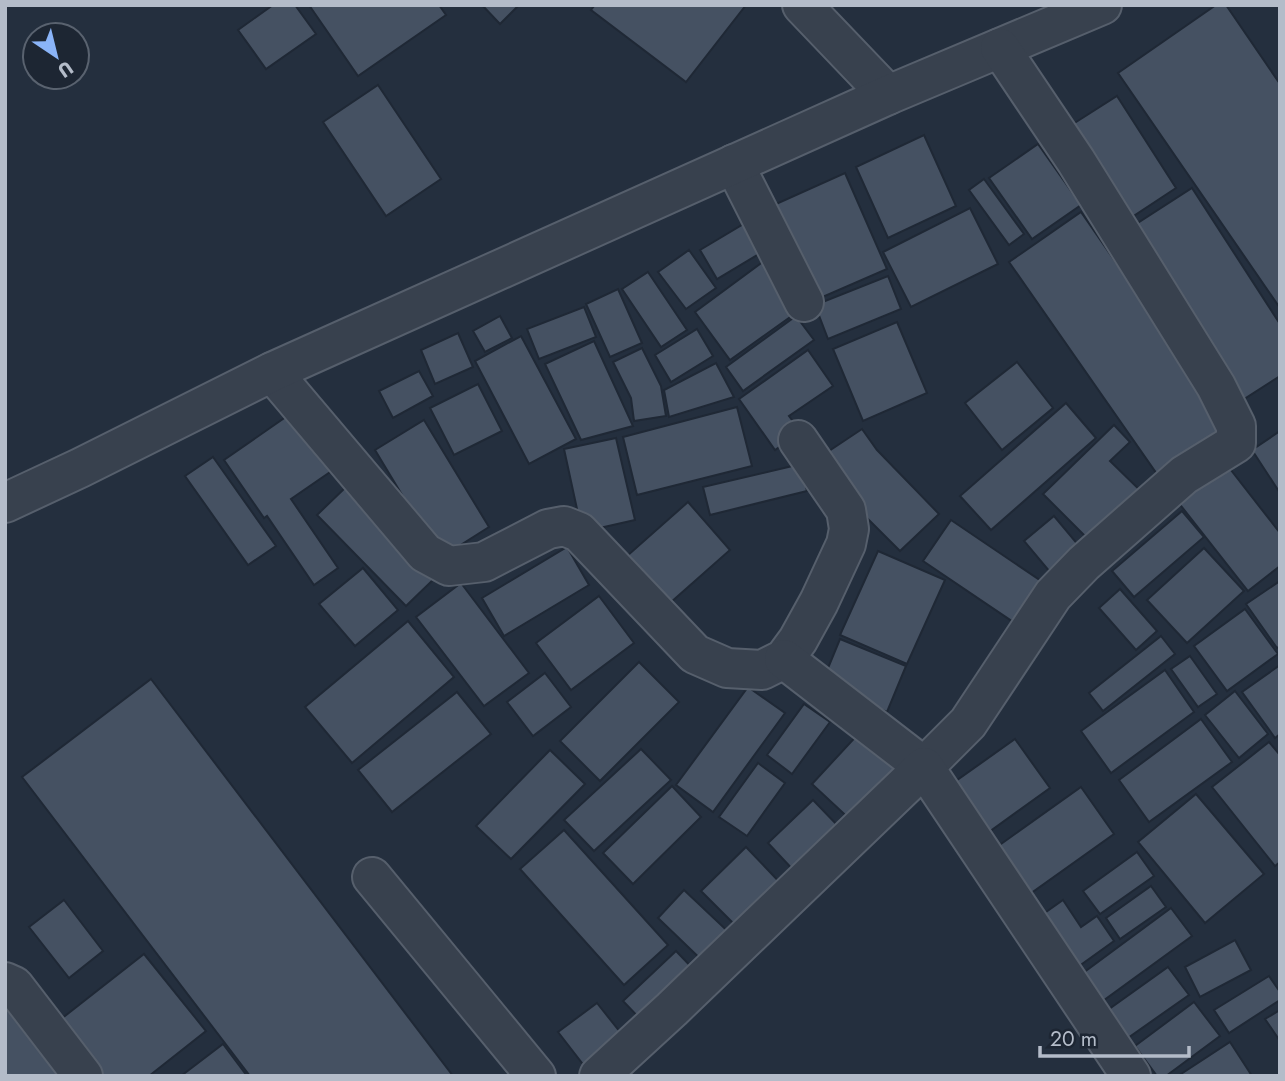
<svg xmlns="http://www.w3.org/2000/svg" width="1285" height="1081" font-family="Jost,sans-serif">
<rect width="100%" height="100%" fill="#242f3e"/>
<!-- building -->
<g fill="#455162" stroke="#1f2835" stroke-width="2">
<path d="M273 5H295L316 34 266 69 238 30Z"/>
<path d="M309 5H439L446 15 358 76Z"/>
<path d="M482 5H519L500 24Z"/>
<path d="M595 5H746L686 82 591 10Z"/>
<path d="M1216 5H1226L1280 84V308L1118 73Z"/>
<path d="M378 85 441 179 386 216 323 122Z"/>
<path d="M1117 96 1176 188 1132 217 1073 124Z"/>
<path d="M924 135 956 206 888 238 856 167Z"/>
<path d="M1038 144 1081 205 1032 239 989 178Z"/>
<path d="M845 173 887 269 818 299 776 204Z"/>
<path d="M984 179 1024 234 1009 245 969 190Z"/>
<path d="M1192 188 1280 324V376L1241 401 1130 228Z"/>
<path d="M970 208 998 264 911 307 883 252Z"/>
<path d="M1081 212 1228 424 1157 474 1009 262Z"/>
<path d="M757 216 774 245 717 279 700 250Z"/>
<path d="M689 250 716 288 686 309 658 272Z"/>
<path d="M764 261 800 310 730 360 695 312Z"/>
<path d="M648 272 687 330 661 347 622 289Z"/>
<path d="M888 276 901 309 828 339 815 305Z"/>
<path d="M618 289 642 343 610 357 586 304Z"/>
<path d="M584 307 596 337 539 359 527 329Z"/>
<path d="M500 316 512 338 485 352 473 331Z"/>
<path d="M796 316 814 340 743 391 726 367Z"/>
<path d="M897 322 927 393 863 421 833 349Z"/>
<path d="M697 329 713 356 671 382 655 355Z"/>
<path d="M458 333 473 367 435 384 421 350Z"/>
<path d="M521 336 576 439 529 464 475 361Z"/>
<path d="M594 341 633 426 581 440 545 364Z"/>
<path d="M642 348 661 386 666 416 634 421 631 398 613 362Z"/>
<path d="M808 350 833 386 789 416 801 432 775 450 739 399Z"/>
<path d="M1017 362 1053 408 1002 450 965 403Z"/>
<path d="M716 363 734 397 669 417 664 390Z"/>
<path d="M419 371 433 396 393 418 379 391Z"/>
<path d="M478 384 502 431 454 455 430 408Z"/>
<path d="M1066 403 1096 438 991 530 960 496Z"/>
<path d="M737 407 752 466 637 495 623 437Z"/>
<path d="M293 412 333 470 291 499 338 568 314 585 267 516 264 518 224 460Z"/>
<path d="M424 420 489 527 440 558 375 450Z"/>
<path d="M1114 425 1130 442 1110 461 1148 498 1097 548 1043 494Z"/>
<path d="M862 429 877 450 939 514 900 551 834 485 817 459Z"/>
<path d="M1280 431V493L1252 450Z"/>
<path d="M616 438 635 520 582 532 564 449Z"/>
<path d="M213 457 276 546 248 565 185 476Z"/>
<path d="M801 464 807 491 710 515 703 487Z"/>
<path d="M1227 465 1280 533V566L1248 591 1178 502Z"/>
<path d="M348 485 437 576 406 606 317 515Z"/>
<path d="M688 502 730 550 670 603 627 556Z"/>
<path d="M1182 511 1204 537 1134 597 1112 571Z"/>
<path d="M1054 516 1085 553 1055 578 1024 541Z"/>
<path d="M951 520 1050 587 1022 628 923 561Z"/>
<path d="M567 547 589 585 504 636 482 598Z"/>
<path d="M1204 548 1244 591 1187 643 1147 600Z"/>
<path d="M878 551 945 580 907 664 840 635Z"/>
<path d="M363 568 398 610 355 646 319 604Z"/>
<path d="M1280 581V646L1277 648 1246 604Z"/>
<path d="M461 583 529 673 484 706 416 617Z"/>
<path d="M1120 589 1157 631 1136 650 1099 608Z"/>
<path d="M599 596 634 643 571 690 536 643Z"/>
<path d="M1245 609 1278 654 1227 691 1194 646Z"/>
<path d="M408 621 454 677 352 763 305 707Z"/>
<path d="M1161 636 1175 654 1103 711 1089 693Z"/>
<path d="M840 639 906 666 887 712 821 685Z"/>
<path d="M1190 656 1217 694 1198 707 1171 669Z"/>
<path d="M639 662 679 702 600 781 560 741Z"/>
<path d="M1280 665V734L1275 738 1242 692Z"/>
<path d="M1165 670 1194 712 1111 773 1081 731Z"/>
<path d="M545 673 571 707 533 736 507 702Z"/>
<path d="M151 679 453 1076H250L22 777Z"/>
<path d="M748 687 785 713 713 812 676 785Z"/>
<path d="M1235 691 1268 734 1239 758 1205 715Z"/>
<path d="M457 692 491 734 392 812 358 770Z"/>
<path d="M804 704 830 722 792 774 767 755Z"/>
<path d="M1201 719 1232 762 1149 822 1119 780Z"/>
<path d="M861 731 905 772 856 825 812 784Z"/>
<path d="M1015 739 1050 788 982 837 946 788Z"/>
<path d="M1269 742 1280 755V862L1275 866 1212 787Z"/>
<path d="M641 749 671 780 594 851 564 820Z"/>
<path d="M550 750 585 784 511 859 476 826Z"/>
<path d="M758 763 785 783 747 836 719 817Z"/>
<path d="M672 786 701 817 633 884 603 853Z"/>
<path d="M1081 787 1114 834 1027 896 994 849Z"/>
<path d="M1196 794 1264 874 1205 923 1138 842Z"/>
<path d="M813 800 842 830 796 873 768 843Z"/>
<path d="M564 830 668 945 624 985 520 869Z"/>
<path d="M746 847 787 890 743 933 701 891Z"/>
<path d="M1137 852 1154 876 1100 914 1083 891Z"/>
<path d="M1151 886 1166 907 1120 939 1106 918Z"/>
<path d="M684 890 737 940 710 968 658 918Z"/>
<path d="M64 900 103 951 69 978 29 927Z"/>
<path d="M1063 900 1081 927 1097 916 1114 941 1075 969 1039 917Z"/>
<path d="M1171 908 1192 936 1100 1003 1079 976Z"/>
<path d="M1235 940 1251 970 1200 997 1185 967Z"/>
<path d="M676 951 700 976 646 1025 623 1001Z"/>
<path d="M144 954 206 1031 149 1076H98L56 1023Z"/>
<path d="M1168 967 1189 995 1125 1040 1105 1012Z"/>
<path d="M1269 976 1280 992V1000L1229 1033 1214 1010Z"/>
<path d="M5 986 65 1076H5Z"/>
<path d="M1194 1002 1220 1036 1166 1076H1157L1135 1046Z"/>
<path d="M597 1003 628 1042 589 1072 558 1032Z"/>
<path d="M1280 1010V1041L1265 1019Z"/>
<path d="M1230 1042 1252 1076H1178Z"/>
<path d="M223 1044 247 1076H181Z"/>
</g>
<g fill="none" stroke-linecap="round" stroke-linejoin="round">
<!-- minor casing -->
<g stroke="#565f6c" stroke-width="42">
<g id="minor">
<path d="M802 5 888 95"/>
<path d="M734 164 804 302"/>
<path d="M272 372 425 553 449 566 484 562 548 529 564 526 579 532 695 654 727 668 762 670 784 659 798 640 819 602 846 544 849 529 846 510 798 440"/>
<path d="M5 503 80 468 272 372 888 95 1102 5"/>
<path d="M784 659 924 767 968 723 1053 595 1084 563 1184 475 1236 443V426L1216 386 1076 161 1000 48"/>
<path d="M372 877 536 1076"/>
<path d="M5 982 14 986 83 1076"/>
<path d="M599 1076 672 1009 924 767 1131 1076"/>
</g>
</g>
<!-- minor -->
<use href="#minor" stroke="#38414e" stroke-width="38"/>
</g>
<!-- border -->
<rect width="1285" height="1081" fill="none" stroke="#b4bcc9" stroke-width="14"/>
<!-- north arrow -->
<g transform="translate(56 56) rotate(145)"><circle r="33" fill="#1d2633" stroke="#59626f" stroke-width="2"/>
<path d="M0-5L12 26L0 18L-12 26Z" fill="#8ab4f8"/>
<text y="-10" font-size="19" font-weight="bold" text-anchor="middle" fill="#b4bcc9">U</text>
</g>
<!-- scale -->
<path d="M1040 1046v10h149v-10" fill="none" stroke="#b4bcc9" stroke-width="3.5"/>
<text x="1050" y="1046" font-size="21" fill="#b4bcc9" stroke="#1d2633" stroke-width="5" paint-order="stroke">20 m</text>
</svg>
